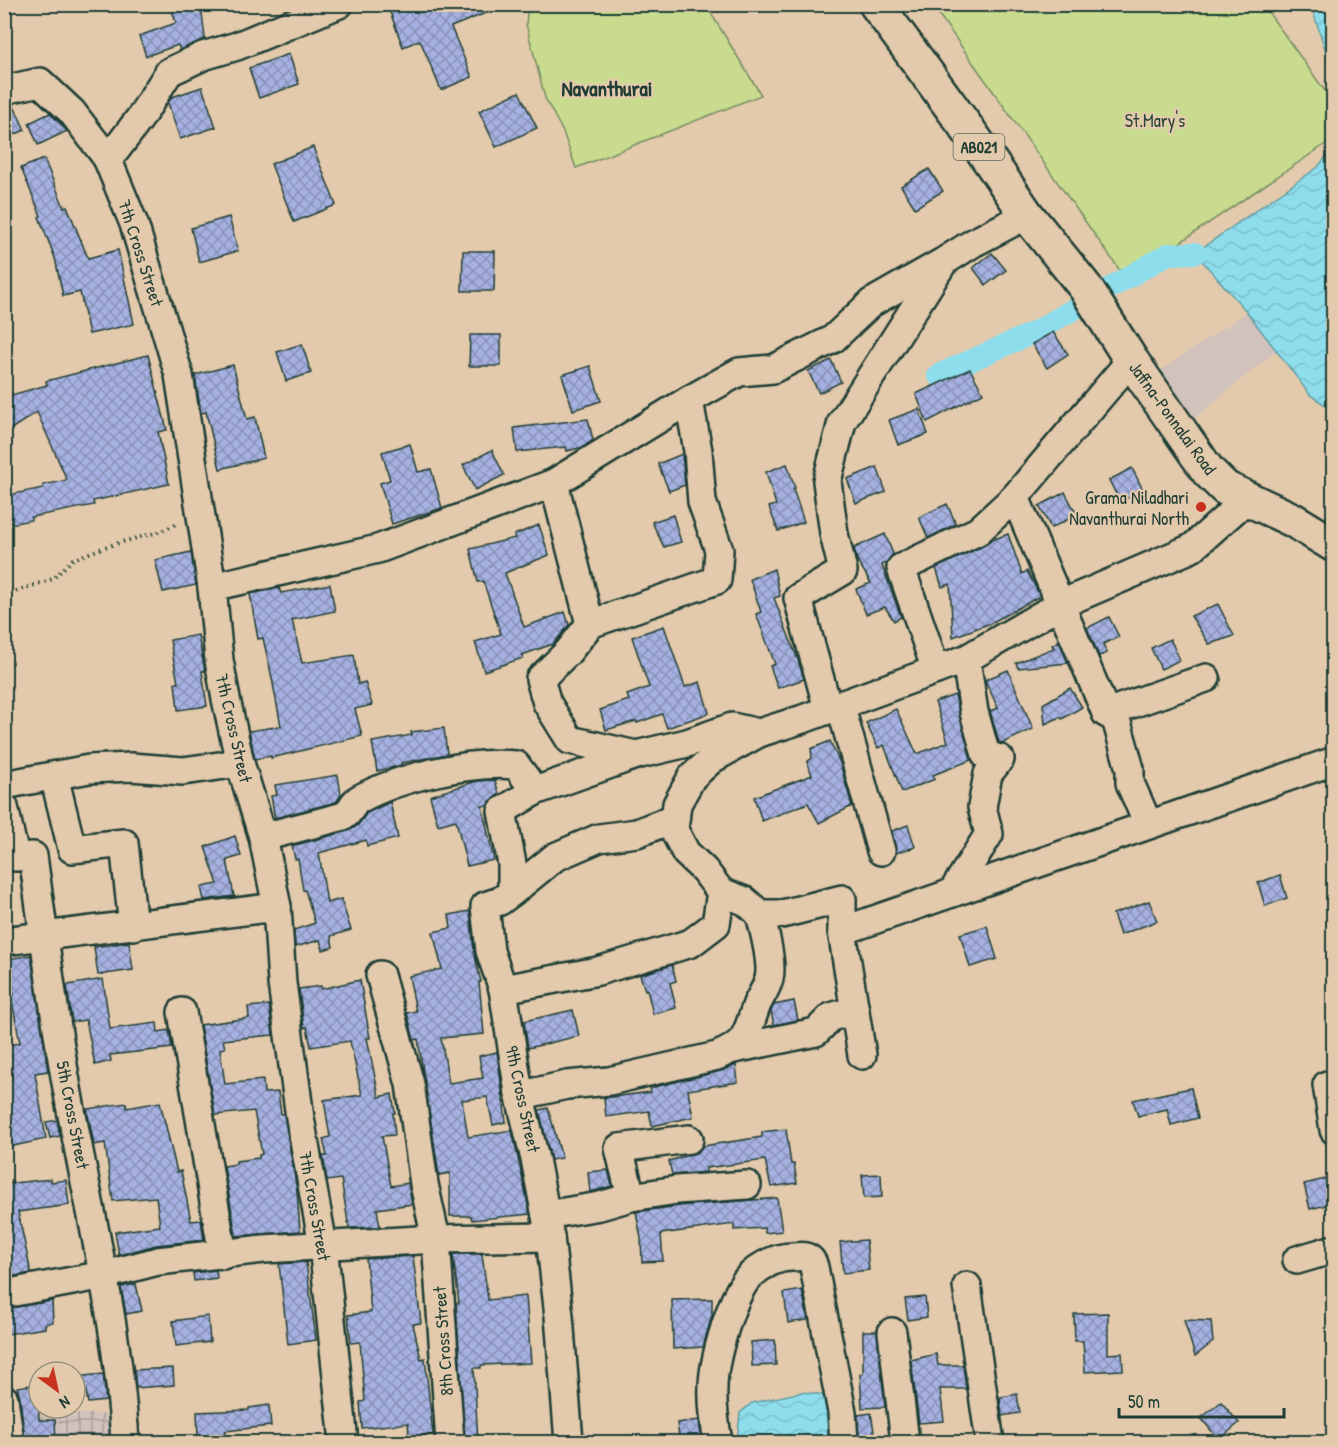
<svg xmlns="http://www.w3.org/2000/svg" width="1338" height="1447" font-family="'Patrick Hand',sans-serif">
<defs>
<pattern id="industrial-grid" width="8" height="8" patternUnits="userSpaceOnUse" patternTransform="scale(1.5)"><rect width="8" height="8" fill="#d1c2bc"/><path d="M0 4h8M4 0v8" fill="none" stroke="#a99f9a"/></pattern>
<pattern id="water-waves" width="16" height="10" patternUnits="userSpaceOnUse" patternTransform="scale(1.5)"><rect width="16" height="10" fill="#8eddec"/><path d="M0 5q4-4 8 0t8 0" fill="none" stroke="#7abfcb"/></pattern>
<pattern id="building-cross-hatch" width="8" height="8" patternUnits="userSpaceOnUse" patternTransform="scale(1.5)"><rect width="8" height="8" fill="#a6b1e1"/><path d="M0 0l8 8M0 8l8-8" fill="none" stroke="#8791b7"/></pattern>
</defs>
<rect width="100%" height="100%" fill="#e4caac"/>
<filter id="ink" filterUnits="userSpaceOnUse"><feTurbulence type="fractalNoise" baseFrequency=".0167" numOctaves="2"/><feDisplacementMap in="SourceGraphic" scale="12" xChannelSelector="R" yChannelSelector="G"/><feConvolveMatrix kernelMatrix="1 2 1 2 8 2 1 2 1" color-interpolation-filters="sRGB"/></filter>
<g filter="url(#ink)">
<!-- built -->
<path fill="#d1c2bc" d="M1247 312 1276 351 1179 431 1145 381Z"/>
<!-- industrial -->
<path fill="url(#industrial-grid)" d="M66 1414H111L125 1442H10L8 1424 36 1417Z"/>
<!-- park -->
<g fill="#c9db8f" stroke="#748c62" stroke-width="1.5">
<path d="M528 5H706L761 95 576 168 563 132 545 98 526 24Z"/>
<path d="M932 5H1263L1333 102V139L1126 279Z"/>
</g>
<!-- water -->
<g fill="url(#water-waves)" stroke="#629da2" stroke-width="1.5">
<path d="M1311 5H1333V74Z"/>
<path d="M1333 148V410L1310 395 1247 312 1195 253 1318 167Z"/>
<path d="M802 1392 824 1395 831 1442H737L740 1413 752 1403Z"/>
</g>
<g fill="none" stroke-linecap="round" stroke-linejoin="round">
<!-- canal -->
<path stroke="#8eddec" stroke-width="22" d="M938 375 1033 333 1168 254 1195 253"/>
</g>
<!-- building -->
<g fill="url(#building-cross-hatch)" stroke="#1f3d34" stroke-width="1.5">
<path d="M170 4H201L205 39 180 50 178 45 146 56 139 36 176 23Z"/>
<path d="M387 4H506V5L451 27 472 77 441 90 420 40 403 47Z"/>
<path d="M289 54 299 84 259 98 249 68Z"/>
<path d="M202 87 216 127 180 139 168 103 172 97Z"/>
<path d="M519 92 537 128 496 147 479 111Z"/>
<path d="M13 104 25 130 4 139V105Z"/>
<path d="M50 113 67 131 38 145 29 123Z"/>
<path d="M313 147 336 205 294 222 271 164Z"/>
<path d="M44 159 64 207 67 206 88 258 118 250 134 324 89 334 80 292 63 296 55 258 39 217 41 216 21 168Z"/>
<path d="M929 169 943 191 915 208 901 186Z"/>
<path d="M229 217 238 251 199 262 191 228Z"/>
<path d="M463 251H495L494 291H462Z"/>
<path d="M992 253 1006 270 986 285 973 268Z"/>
<path d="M1053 332 1068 354 1047 368 1032 344Z"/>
<path d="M470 335H501V366H469Z"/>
<path d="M302 344 311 373 286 381 277 352Z"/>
<path d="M148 355 167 430 158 432 169 484 93 501 94 505 31 517V520L4 525V496L43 488V485L67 480 37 412 8 431 4 419V397L47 385 46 381Z"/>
<path d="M831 360 841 382 819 393 808 371Z"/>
<path d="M233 365 247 419 255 417 264 458 220 469 206 412 201 413 195 375Z"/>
<path d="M590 366 601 401 573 410 562 375Z"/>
<path d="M970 369 983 393 927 422 916 394Z"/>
<path d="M919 409 928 434 898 445 889 420Z"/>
<path d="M588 419 593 440 583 447 567 451 566 447 517 452 514 428Z"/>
<path d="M410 444 418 472 431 469 442 508 392 524 380 483 390 480 382 452Z"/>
<path d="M492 450 504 475 475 490 463 465Z"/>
<path d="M682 454 685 485 669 491 658 464Z"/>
<path d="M787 464 795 488 793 489 804 522 778 531 769 507 776 505 766 472Z"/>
<path d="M877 467 886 492 856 503 847 479Z"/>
<path d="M1132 468 1143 490 1120 502 1109 480Z"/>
<path d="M1065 492 1077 515 1051 528 1039 506Z"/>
<path d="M947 504 956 524 928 538 919 517Z"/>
<path d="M673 515 681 542 664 547 652 522Z"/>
<path d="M539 525 549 555 505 573 524 627 565 612 569 625 553 644 522 655 523 658 484 671 475 642 501 634 483 581 478 582 470 549 515 538 514 535Z"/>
<path d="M885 534 893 554 886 563 882 565 901 617 894 621 885 607 866 614 856 589 871 583 857 560 854 548Z"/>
<path d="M1008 534 1022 574 1027 571 1040 596 991 623 953 637 950 584 942 587 936 568 985 545 992 540Z"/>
<path d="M191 552 196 585 163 592 155 560Z"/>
<path d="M774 569 780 596 774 598 798 660 804 679 778 688 770 666 775 664 756 614 761 612 750 579Z"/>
<path d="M330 584 335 611 292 620 302 663 354 655 358 684 365 682 372 705 355 709 362 736 271 758V756L255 759 249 731 281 726 271 673 263 638 258 639 250 594 279 588 281 593Z"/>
<path d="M1218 604 1234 636 1209 644 1191 616Z"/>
<path d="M1109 617 1119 637 1103 644 1107 653 1099 656 1087 628Z"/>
<path d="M664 626 685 687 700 682 709 713 667 728 662 714 637 723 636 721 606 730 600 710 629 700 627 695 649 687 632 637Z"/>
<path d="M198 635 205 671H202L207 706 178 710 175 683H178L170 640Z"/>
<path d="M1170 639 1180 660 1161 669 1151 648Z"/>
<path d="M1059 641 1068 663 1018 668 1016 663 1054 648 1052 645Z"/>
<path d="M1008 670 1033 729 1003 743 999 742 990 711 998 708 985 680Z"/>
<path d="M1070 688 1082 707 1062 719 1060 717 1045 724 1043 704Z"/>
<path d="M955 695 971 760 933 775 935 779 902 792 884 745 878 748 866 723 896 709 917 754 948 742 935 702Z"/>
<path d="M444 728 447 754 401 763 402 765 377 771 372 742 412 735 411 732Z"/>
<path d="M830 741 840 763 852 806 819 823 808 803 762 821 754 797 812 775 807 762 812 758 811 749Z"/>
<path d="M338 775 341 795 336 802 275 818 271 796 277 795 275 785Z"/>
<path d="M495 780 499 794 488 805 482 806 494 860 467 866 456 820 438 825 430 796 477 781Z"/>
<path d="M390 802 398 838 367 846 366 840 319 853 327 903 341 899 351 930 331 936 333 947 323 950 320 940 295 947 294 930 315 923 305 890H303L298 859H295L292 846 348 831 358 825 367 813Z"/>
<path d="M908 825 915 847 896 853 892 831Z"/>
<path d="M235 836 241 856 227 860 234 896 204 900 201 887 218 884 205 847Z"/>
<path d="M1280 875 1287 898 1265 906 1258 883Z"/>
<path d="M1149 901 1157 921 1120 935 1113 914Z"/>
<path d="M470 911 474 952 481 982H479L484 1034 441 1038 449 1083 483 1078 479 1056 497 1052 506 1122 493 1125 487 1097 462 1100 468 1137 512 1130 530 1214 472 1220 471 1216H450V1173L439 1175 418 1039 414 1040 407 1013 416 1011 409 976 442 969 433 932 451 928 449 915Z"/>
<path d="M987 926 997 959 970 967 960 934Z"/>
<path d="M129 942 133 970 98 975 94 947Z"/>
<path d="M31 955 48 1071 35 1073 46 1139 4 1148V1077L12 1076 7 1045 20 1043 11 996 14 995 8 959Z"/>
<path d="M672 965 676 981 670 983 676 1008 653 1014 647 989 645 990 640 975Z"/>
<path d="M103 979 110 1029 157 1023 158 1032 169 1030 172 1048 110 1055 111 1061 95 1065 86 1020 72 1022 67 985Z"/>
<path d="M360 980 370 1038H367L379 1097 392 1094 395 1113H393L395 1135 382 1136 391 1186 408 1183 412 1204 377 1209 380 1227 349 1228 341 1179 327 1181 323 1156H327L323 1139 330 1137 324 1100 362 1095 350 1041 311 1047 307 1027 304 1028 299 989 321 986V989Z"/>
<path d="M794 1001 798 1020 774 1025 771 1011 774 1005Z"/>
<path d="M269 1005 273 1035 223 1040 225 1048 220 1049 225 1084 263 1080 264 1093 278 1092 281 1114H284L297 1191 300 1231 236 1236 224 1166 236 1164V1161L259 1158V1155L262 1154 254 1111 215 1115 200 1025 249 1018 248 1007Z"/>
<path d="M573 1010 579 1036 528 1048 524 1021Z"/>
<path d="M736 1065 738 1082 688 1090 693 1117 652 1126 649 1111 606 1117 604 1098 651 1092 650 1088 721 1071Z"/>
<path d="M1191 1088 1198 1118 1171 1125 1167 1109 1138 1116 1133 1100Z"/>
<path d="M160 1102 177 1172 181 1171 191 1221 201 1220 204 1240 156 1245 119 1255 115 1232 160 1226 156 1197 113 1201 105 1143 94 1145 87 1109 126 1103 127 1108Z"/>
<path d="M548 1108 562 1158 551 1160 539 1110Z"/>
<path d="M57 1120 60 1136 50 1138 46 1122Z"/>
<path d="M786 1129 791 1164H794L797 1183 771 1187 765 1160 706 1168V1172L672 1175 669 1161 698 1152 703 1146 762 1137V1132Z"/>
<path d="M608 1170 612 1186 590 1192 588 1172Z"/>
<path d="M881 1174 882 1197 864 1198 862 1175Z"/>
<path d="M1334 1177V1203L1310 1209 1304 1184Z"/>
<path d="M51 1179V1182L66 1180 69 1205 18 1212 31 1273 4 1278V1184Z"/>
<path d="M777 1198 782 1231 765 1233 764 1228 734 1230V1224L661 1234 663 1261 642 1262 641 1238 636 1212 679 1206Z"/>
<path d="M866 1240 869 1270 843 1273 840 1242Z"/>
<path d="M453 1254H482L488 1300 526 1296 531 1363 481 1365V1368H474L478 1443H465L456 1303H459Z"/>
<path d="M413 1256 421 1323 413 1324 421 1359 425 1358 433 1435 409 1436 408 1423 362 1428 360 1402 365 1401 360 1342 351 1343 348 1315 371 1312 366 1259Z"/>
<path d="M306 1262 316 1340 288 1344 279 1264Z"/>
<path d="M216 1270 217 1278 194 1281 193 1273Z"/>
<path d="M136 1284 142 1311 126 1314 121 1287Z"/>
<path d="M802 1290 808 1320 788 1323 784 1293Z"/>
<path d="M925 1297 927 1317 908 1320 905 1299Z"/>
<path d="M712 1299V1315L703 1347 673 1349 672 1300Z"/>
<path d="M52 1301 53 1322 45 1324V1328L7 1334 4 1309Z"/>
<path d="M1108 1313V1354L1122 1353 1123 1370 1085 1372 1083 1341H1075L1074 1314Z"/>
<path d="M208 1316 210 1342 176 1346 173 1321Z"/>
<path d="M1184 1320 1211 1321 1213 1342 1195 1356Z"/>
<path d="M863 1331H877L885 1407 862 1408 860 1374H863Z"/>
<path d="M775 1340 776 1365 752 1366 751 1342Z"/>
<path d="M936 1354 938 1365H963L966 1389H940L944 1421 919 1423 911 1360Z"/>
<path d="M173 1368 174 1385 136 1388 134 1370Z"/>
<path d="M103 1374 106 1401 88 1403 86 1391H75V1377Z"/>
<path d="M39 1384V1420H55L56 1443H25L20 1397 17 1387Z"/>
<path d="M1017 1394 1020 1413 1002 1416 1000 1397Z"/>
<path d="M1221 1402 1239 1423 1219 1440 1201 1418Z"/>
<path d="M269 1405 271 1426 225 1431V1438H198L197 1412 249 1410V1408Z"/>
<path d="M871 1413 876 1443H859L858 1415Z"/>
<path d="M699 1420 702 1443H680L677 1423Z"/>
</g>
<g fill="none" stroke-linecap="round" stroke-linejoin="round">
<!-- minor casing -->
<g stroke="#1f3d34" stroke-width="32">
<g id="minor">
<path d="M4 90 40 82 72 112 107 158 134 224 179 375 212 587 219 660 226 699 240 763 263 837 277 907 282 983 300 1118 323 1245 344 1442"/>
<path d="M107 158 115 151 140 118 169 72 203 56 237 46 339 4"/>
<path d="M554 483 590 624"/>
<path d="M1015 497 1106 713 1206 678"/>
<path d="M212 587 378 549 554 483 689 400 739 372 773 369 833 339 871 303 943 262 973 243 1027 215"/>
<path d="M936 670 901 568 978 531 1015 497 1131 360"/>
<path d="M840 704 881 851"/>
<path d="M828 709 798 598 843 571 834 534 827 481 842 422 941 266"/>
<path d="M1106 713 1116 719 1130 769V783L1148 824"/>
<path d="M636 755 570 740 547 703 540 679 568 652 590 624 717 580 719 550 702 502 698 451 689 400"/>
<path d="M54 776 72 849 124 843 133 926"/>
<path d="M4 785 89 769 131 767 183 771 240 763"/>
<path d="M535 791 502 811 512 864V892L500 901 485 906 490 951 503 989 519 1093 535 1159 550 1237 559 1316 569 1442"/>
<path d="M4 807 15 857 33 856C43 928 52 1000 64 1071 85 1195 118 1317 125 1442"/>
<path d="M263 837 344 816C351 812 352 803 359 799 400 777 469 761 516 765L535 791 636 755 687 743 732 727 759 733 803 719 966 659 1059 605 1192 548 1248 498"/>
<path d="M512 892 555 857 599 838 637 833 675 818"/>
<path d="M721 892 745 901 760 914H782L842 899V931L862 1055"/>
<path d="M952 893 989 834 982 807 988 774 1000 759 986 755 974 712 966 659"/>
<path d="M842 931 1334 761"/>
<path d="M4 941 277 907"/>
<path d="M380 975 410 1084 424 1184 436 1239 450 1442"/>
<path d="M503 989 598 971 691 943 716 924 721 892 704 870 686 853 674 830 677 804 692 777 712 759 759 733"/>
<path d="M182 1012 223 1255"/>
<path d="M734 1049 816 1032 831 1017 855 1010"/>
<path d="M1327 1085 1334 1130"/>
<path d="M519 1093H531L567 1085 609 1081 717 1056C749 1043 746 1033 757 1004 761 996 767 987 769 979 773 962 764 931 760 914"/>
<path d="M631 1197 619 1148 689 1139"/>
<path d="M546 1215 600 1206 631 1197 677 1190 747 1185"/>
<path d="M1297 1260 1334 1249"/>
<path d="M967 1286 990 1442"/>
<path d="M4 1294 104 1275 158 1261 264 1249 436 1239 550 1237"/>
<path d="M892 1332 905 1442"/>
<path d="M4 1399 10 1442"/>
<path d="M718 1442C715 1425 712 1405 713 1387 713 1362 732 1291 751 1275 762 1265 777 1257 792 1257 803 1256 811 1255 814 1267L842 1412 844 1442"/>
</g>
</g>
<!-- major casing -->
<g stroke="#1f3d34" stroke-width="38">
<path id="major" d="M876 4 974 138 1027 215 1085 287 1131 360 1208 471 1225 488 1293 520 1334 545"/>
</g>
<!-- path -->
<path stroke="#1f3d34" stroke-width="4" stroke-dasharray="1.5 4.5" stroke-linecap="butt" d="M4 589 16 591 53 579 73 559 108 546 162 531 178 523"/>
<!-- minor -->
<use href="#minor" stroke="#e4caac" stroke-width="27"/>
<!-- major -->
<use href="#major" stroke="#e4caac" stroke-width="33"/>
</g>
</g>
<!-- markers -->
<circle fill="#c8321e" stroke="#e4caac" stroke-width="2" cx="1201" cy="507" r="6"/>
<g text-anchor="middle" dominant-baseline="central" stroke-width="4.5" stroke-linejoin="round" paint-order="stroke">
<!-- shield labels -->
<rect fill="#e4caac" stroke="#5a6758" stroke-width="1.5" x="953.5" y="134" width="51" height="26" rx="4.5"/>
<g font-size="16" font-weight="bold" fill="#1f3d34">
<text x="979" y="147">AB021</text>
</g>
<!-- park labels -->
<g font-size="18" fill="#284539" stroke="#e4caac">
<text x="1155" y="120">St.Mary's</text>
</g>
<!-- street labels -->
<g font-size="18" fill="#1f3d34" stroke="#e4caac">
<text transform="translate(141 253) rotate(72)">7th Cross Street</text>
<text transform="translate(1173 418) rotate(54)">Jaffna-Ponnalai Road</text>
<text transform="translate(234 728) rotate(77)">7th Cross Street</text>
<text transform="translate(523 1099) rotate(78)">9th Cross Street</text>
<text transform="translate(73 1115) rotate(79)">5th Cross Street</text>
<text transform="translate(315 1206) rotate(80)">7th Cross Street</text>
<text transform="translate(443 1341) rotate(-94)">8th Cross Street</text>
</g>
<!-- poi labels -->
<g font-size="18" fill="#1f3d34" stroke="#e4caac" text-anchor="end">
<text x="1189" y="497">Grama Niladhari<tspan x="1189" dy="21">Navanthurai North</tspan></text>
</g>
<!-- quarter labels -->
<g font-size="21" font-weight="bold" fill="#1f3d34" stroke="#e4caac">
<text x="607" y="88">Navanthurai</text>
</g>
</g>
<!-- margin -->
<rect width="1338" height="1447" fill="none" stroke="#e4caac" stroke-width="24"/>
<rect x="12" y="12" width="1314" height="1423" fill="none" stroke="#1f3d34" stroke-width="2" filter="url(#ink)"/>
<!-- north arrow -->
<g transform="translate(57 1390) rotate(147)"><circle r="28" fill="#e4caac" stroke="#95927c" stroke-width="1.5"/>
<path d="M0-4.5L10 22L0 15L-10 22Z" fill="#c8321e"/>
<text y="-9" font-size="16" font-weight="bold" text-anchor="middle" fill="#1f3d34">N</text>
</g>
<!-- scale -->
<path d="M1119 1408v9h165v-9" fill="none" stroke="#1f3d34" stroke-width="3"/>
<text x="1128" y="1408" font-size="18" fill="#1f3d34" stroke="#e4caac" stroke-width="4.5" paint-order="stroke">50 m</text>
</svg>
